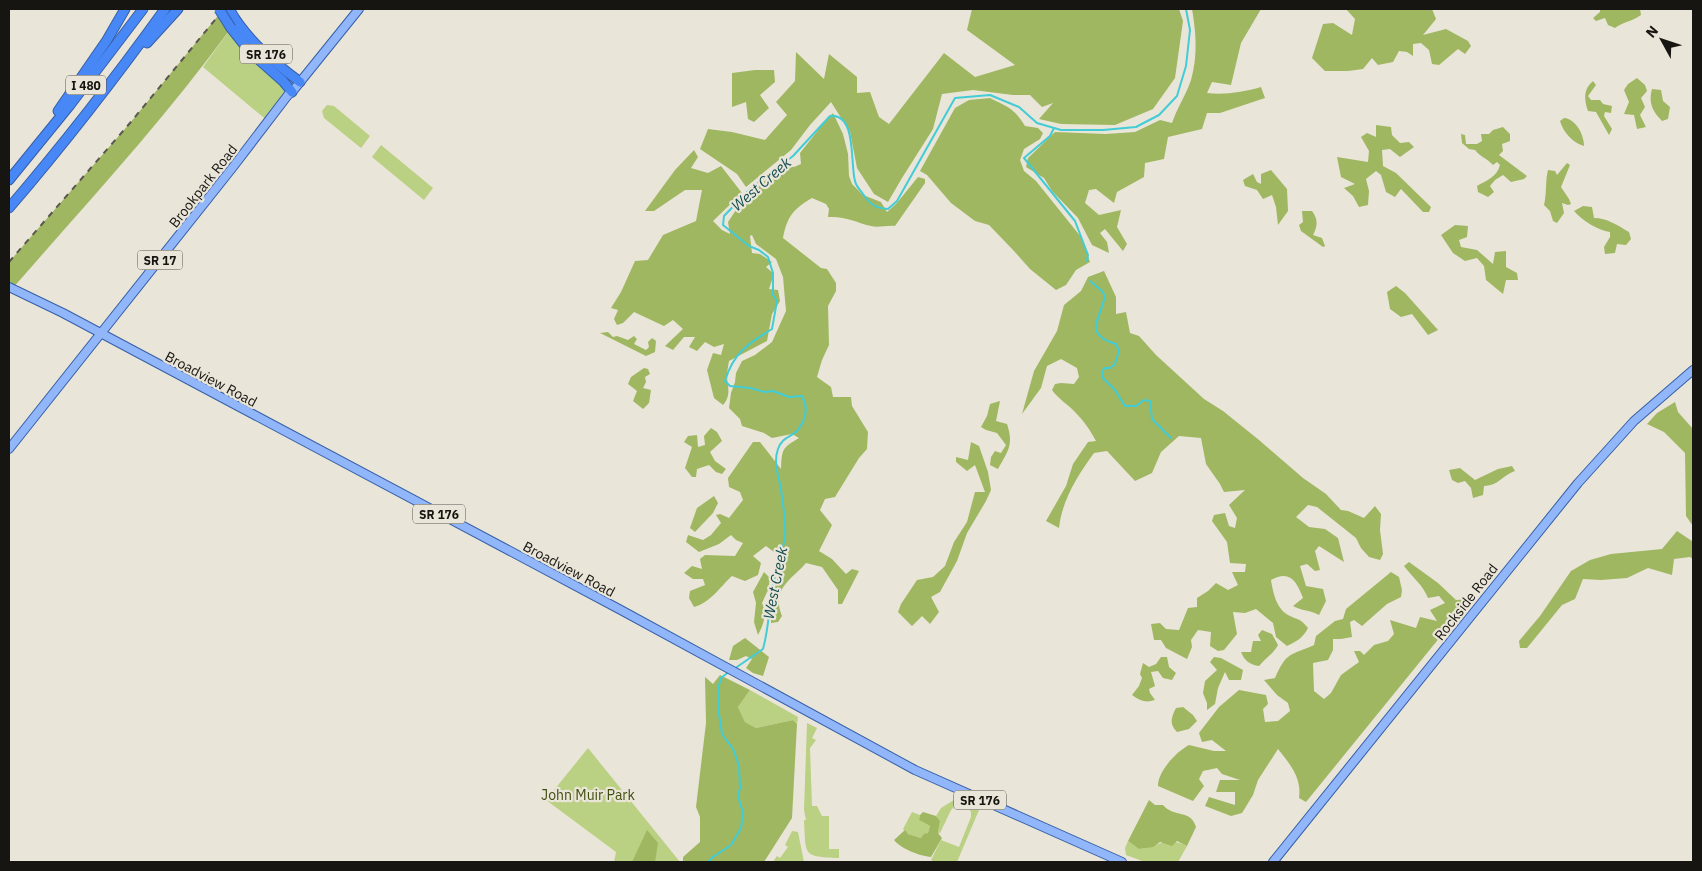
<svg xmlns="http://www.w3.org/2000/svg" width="1702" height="871" font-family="'IBM Plex Sans',sans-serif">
<rect width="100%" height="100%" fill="#eae5d9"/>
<!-- green -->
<g fill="#bad082">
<path d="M231 28 292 92 269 122 203 67Z"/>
<path d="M327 105 334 106 370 136 361 148 324 118 322 111Z"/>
<path d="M381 145 433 188 424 200 372 157Z"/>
<path d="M750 690 798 717 797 724 793 720 756 728 745 722 738 707Z"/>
<path d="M807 723 817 728 812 738 816 740 810 748 812 806H817L822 816H829V849H839V858C802 857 806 855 804 820H806L804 810Z"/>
<path d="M588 748 680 862H614L616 852 546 800Z"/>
<path d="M954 800 960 802 951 810 940 833H938L940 821 936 816 941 808Z"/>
<path d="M967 805 979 810 957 862H935L931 860 941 840 959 847 971 817V812Z"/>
<path d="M912 812 920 815 919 820 930 826 928 833 921 838 908 834 903 829Z"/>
<path d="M792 831 798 832 804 862H773L777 856 780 858 788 847 785 845Z"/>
<path d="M1128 841 1139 849C1158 846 1168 836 1187 846L1178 862H1145L1126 855 1125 848Z"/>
</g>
<!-- forest -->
<g fill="#9fb760">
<path d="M972 9H1179L1183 21 1175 78 1153 109 1115 125 1061 124 1039 119 1053 103 1042 107 1030 95H1013L973 90 942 94 933 129 902 178 888 202 874 194 857 168 850 132 831 102 810 125 791 150 746 187 737 174 700 149 708 129 732 132 765 140 787 115 776 102 795 81 796 52 824 79 829 54 857 77V93L870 92 879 117 889 124 944 53 975 77 1015 65 967 30Z"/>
<path d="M1192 9H1261L1241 43 1231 85 1212 82 1207 93C1225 95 1244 92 1261 87L1265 98 1220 113H1207L1202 129 1168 137 1164 159 1145 163 1144 177 1117 192 1114 203 1096 189 1089 190 1085 203 1099 215 1121 210 1117 227 1127 244 1123 251 1105 229 1100 233 1107 242 1109 253 1092 245 1078 218 1052 191 1044 178 1026 167 1028 158 1055 132 1106 134 1135 132 1160 120 1172 123C1177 108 1186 95 1191 80 1198 56 1196 32 1192 9Z"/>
<path d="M1346 9H1432L1436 19 1423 35 1446 29 1468 41 1471 46 1465 54 1458 49 1439 65 1432 64 1429 50 1421 43 1413 44V56L1407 52 1399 51 1393 62 1378 65 1372 58 1363 69 1348 71H1325L1312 58 1323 24 1333 23 1352 35 1355 19Z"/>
<path d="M1600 9H1640L1641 15C1633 21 1623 22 1615 28L1608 25 1605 18 1596 21 1593 18 1600 12Z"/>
<path d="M221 12 231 28C164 120 87 203 12 289L9 287V262L130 123Z"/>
<path d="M755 70H774L775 82 760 95 769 108 754 122 748 119 746 102 732 107V73Z"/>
<path d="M1637 78 1645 85 1647 91 1641 98 1645 107 1640 115 1646 127 1637 129 1634 115 1624 114 1629 102 1624 90 1628 84Z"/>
<path d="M1593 81 1596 85 1588 96 1591 100H1600L1603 104 1612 106 1611 113 1605 112 1604 116 1612 129 1609 135 1596 112 1588 111C1584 100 1583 89 1593 81Z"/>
<path d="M1652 89 1661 90 1663 101 1670 107 1668 119 1662 121C1653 112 1648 103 1652 89Z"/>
<path d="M990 98C1008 107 1014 108 1025 126L1038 128 1043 133 1040 139 1024 149 1020 160 1024 171 1036 181 1081 237 1090 262 1076 270 1066 285 1056 290 1030 269 1014 251 989 225 975 221 951 203 927 175 920 171 955 108 969 100Z"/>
<path d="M833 113 843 134 848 154 849 176 852 184 863 195 881 202 887 212 896 204 918 177 925 179V183L895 226C887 225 878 228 871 226 855 222 846 216 828 217L829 209 826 204 812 198C793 209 787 217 783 238L821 268 827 269 836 283V291L828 306 829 345 822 360 817 377 831 387 833 397H851L852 406 868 432 867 449 859 458 835 497 825 499 820 510 832 525 819 551 832 559 846 574 852 569 859 571 842 604H838V590L822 567 806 563C791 580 771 589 782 616L778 622 771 623C770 599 778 577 784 555L774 552 766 546 753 556 761 563 758 575 745 581 732 576C720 587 710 603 694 607L689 598 690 591 705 585 703 579H693L684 573 692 566 702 569 700 559 705 555 735 556 743 543 736 540 731 535 719 544 699 552 686 542 688 535 703 540 711 535 721 523 716 515 720 514 729 518 743 500 740 492 729 487 728 478 753 442H760L781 469C782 449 782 448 799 438L792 434 772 438 764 433 742 426 740 419 729 408 731 393 735 382 736 373 742 361 755 355 772 342 786 311 783 277 776 259 756 244 752 235 750 236 752 253 760 254 772 262 766 267 774 274 769 289 778 290 780 301 772 314 767 341 729 361C728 366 727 372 727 377 728 388 731 396 723 405L714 398 707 370 713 353 721 355 724 344 714 347 705 342 697 351 689 347 695 337H684L673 350 665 346 683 329 673 320 664 326 634 312 623 323 617 325 614 319 618 310 611 308 621 292 635 261 648 260 663 235 696 221 702 190H685L654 211H645L675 170 694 150 698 157 691 168 708 173 721 166 742 193 713 221 722 230 730 234 728 222 736 210 759 193 758 186 767 179 778 177 781 169 786 165 794 167 801 164 800 153 823 124Z"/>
<path d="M1564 118C1576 119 1584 135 1584 146 1573 143 1563 132 1560 121Z"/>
<path d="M1376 125 1391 127 1392 135 1400 143 1409 142 1414 147 1400 157 1390 149 1382 150 1383 166 1396 173 1431 207 1429 212H1423L1401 189 1395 197 1386 192 1381 175 1376 171 1366 179 1369 191 1368 205 1359 207 1353 196 1344 188 1355 184 1341 177 1337 157 1368 162 1369 151 1361 137 1367 133 1376 137Z"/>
<path d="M1503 127 1510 134V141L1502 144 1503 151 1499 155 1527 176 1524 179 1511 182 1503 175 1495 180 1490 186 1494 192 1488 197 1478 192 1477 186C1487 180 1497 177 1500 165L1497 162 1493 165C1487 158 1480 157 1475 150L1469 149 1462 143 1461 134 1465 135 1466 144H1477L1482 141 1481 134H1489L1493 130Z"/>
<path d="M1567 163 1570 165 1561 187 1569 199 1571 204 1568 205 1562 203 1564 213 1557 223 1553 221 1550 211 1544 205C1547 193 1545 182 1548 170L1555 171 1557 175Z"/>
<path d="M1271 170 1287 189 1288 211 1278 225 1276 207 1272 195 1263 199 1257 190 1245 186 1243 180 1253 174 1257 182 1261 184V174Z"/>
<path d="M1583 206 1592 207 1594 218C1607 218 1617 225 1629 232L1631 239 1626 245 1617 244 1615 253 1605 254 1604 247 1610 237V232C1597 230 1583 221 1574 211Z"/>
<path d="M1302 211H1312C1318 219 1318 226 1313 235L1322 238 1325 246 1323 247 1301 231 1299 225 1303 222Z"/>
<path d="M1455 225 1468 226 1467 237 1459 240 1461 247 1477 250 1493 264 1495 252 1506 251V267L1517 273 1518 280H1506L1503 294 1486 280 1484 266 1477 258 1465 261 1453 253 1441 235Z"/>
<path d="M1104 271 1116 297V314L1126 312 1130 333 1139 336 1156 355 1204 399 1223 411 1259 440 1303 478 1326 494 1341 510 1348 511 1364 518 1375 506 1381 514 1380 530 1383 554 1380 560 1369 557 1361 548 1356 538 1317 507 1308 505 1296 517 1309 527 1325 529 1338 538 1344 562 1319 546 1315 551 1320 570 1315 571 1307 564 1300 566 1306 586 1323 589 1326 601 1319 615C1311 610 1301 611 1293 606L1303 598C1297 582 1290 569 1271 580 1273 592 1276 608 1288 615 1299 621 1299 617 1308 628 1303 638 1297 641 1287 646L1276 637 1273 623 1256 609 1245 613 1233 612 1237 634 1224 650 1218 651 1210 646 1211 632 1198 630 1191 640 1192 647 1187 659 1166 648 1161 640H1154L1151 624 1160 623 1166 629 1179 630 1188 608 1197 607V598L1208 591 1216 583 1228 590 1238 585 1232 572H1245L1246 564 1230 563 1227 542 1212 521 1214 515 1225 513 1229 526 1235 528 1237 518 1229 505 1245 490 1224 492 1220 484 1206 464 1201 438 1179 436 1161 452 1152 473 1135 481 1107 451 1094 453C1078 475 1062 500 1059 528L1046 521 1066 486 1073 464 1088 442 1096 441C1090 430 1084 421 1075 412 1068 404 1058 399 1052 390L1055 384 1061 383 1074 384 1079 377 1077 368 1061 359 1047 366 1041 388 1022 414 1034 371 1057 331 1064 305 1081 291 1088 277Z"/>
<path d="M1396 286 1405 293 1438 330 1428 335 1412 314 1401 317 1390 309 1387 292Z"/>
<path d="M608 332 613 337 617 336 628 340 634 336 637 339 634 344 646 350 649 347 648 342 652 338 656 341 655 352 646 356 600 333Z"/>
<path d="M644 368 648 369 650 374 645 377 646 382 643 388 651 390 649 403 643 409 633 401 637 391 628 384 631 377Z"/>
<path d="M1000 401 996 421 1007 424C1014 445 1008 451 998 469L990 465 991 457 995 451 1001 453 1006 445 997 433 986 430 981 427 987 416 990 404Z"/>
<path d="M1675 402 1678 412 1693 429V526L1686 516 1685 453 1664 432 1647 424 1657 413Z"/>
<path d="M711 428 717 432 722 441 710 452 715 461 726 469 722 474 716 472 709 465 697 469 696 477H692L685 468 692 447 684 442 688 436 697 435 698 447 705 445 704 436Z"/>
<path d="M971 442 979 446 988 472 991 490 986 501 967 533 957 561 940 592 931 597 939 612 930 624 922 616 912 626 898 612 901 604 917 580 933 577 945 566 954 542 967 522 975 492H985L975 465 967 471 956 462V457L968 460Z"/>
<path d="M1512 466 1515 471C1501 476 1500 485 1484 486L1483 495 1473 498 1471 488 1465 481 1458 483 1452 480 1449 470 1460 468 1475 480 1498 469Z"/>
<path d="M714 496 718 503 713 513 695 532 690 528 697 508Z"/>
<path d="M1677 531 1692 541 1693 539V559L1690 557 1674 559 1672 575 1648 568 1627 578 1601 580 1583 579 1575 599 1562 605 1527 648H1520L1519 641 1540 616 1571 571 1590 560 1611 554 1662 549Z"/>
<path d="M1409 562 1438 583 1456 600 1471 599 1306 802 1299 798C1302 778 1290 764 1278 749L1258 780 1253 795 1242 813 1231 816 1205 806 1209 797 1235 805V792H1216L1220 780H1240L1222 774 1217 768 1203 771 1199 779 1204 786 1193 801 1158 786C1158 771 1176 752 1189 745L1214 751H1226L1212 740 1202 742 1199 733 1219 707 1239 690 1266 695 1268 704 1263 709 1265 722 1278 721 1290 711 1288 703 1277 695 1264 680 1275 678C1287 651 1290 656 1314 645L1316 636 1335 621 1343 619 1346 609 1391 572 1399 577 1402 590 1401 597 1387 604 1362 626 1354 620 1350 622 1352 637 1341 639H1333V650L1328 660 1313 663 1314 691 1324 699 1331 693 1341 675 1359 662 1354 651H1360L1364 655 1374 645 1388 641 1394 634 1390 620 1416 628 1420 617 1437 621 1430 610 1445 603 1439 596 1428 598C1423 585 1413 578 1404 566Z"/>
<path d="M764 572 770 578 768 590 762 603C767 615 764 623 758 635L754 622 756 603 753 592Z"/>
<path d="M1262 630 1272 634 1278 645C1273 654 1266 658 1259 666 1250 665 1244 660 1241 652H1251L1253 641H1261L1258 635Z"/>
<path d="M745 638 769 657 763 676 753 673 746 668 752 659 746 656 737 660H729L733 646Z"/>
<path d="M1161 657H1167L1169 667 1176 673 1172 680 1163 678 1158 671 1151 672 1155 686 1149 689 1150 693 1155 700C1146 703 1140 701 1132 695L1139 686 1142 678 1140 674 1143 663 1149 667 1156 664Z"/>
<path d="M1214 657 1221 658 1243 670 1241 680H1229L1225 672 1218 688 1215 704 1207 710V703L1203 693 1205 681 1217 670 1210 662Z"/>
<path d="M720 675 750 690 738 707 745 722 756 728 793 720 797 724 792 818 764 862H683V857L700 842V817L696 807 706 723 705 677 713 684Z"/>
<path d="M1183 707 1193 715 1197 721 1189 729 1177 732C1169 724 1171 718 1176 708Z"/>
<path d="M1149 800 1155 805H1163C1174 818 1191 809 1196 827L1187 846 1177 841 1172 846 1160 842 1153 847 1139 849 1128 841Z"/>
<path d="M923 812 936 816 940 821 938 833 942 838 931 857C920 856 901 849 894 840L905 830 908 834 921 838 924 834 928 833 930 826 919 820 920 815Z"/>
<path d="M647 830 658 843 655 862H632Z"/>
</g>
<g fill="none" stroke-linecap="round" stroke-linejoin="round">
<!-- stream -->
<g stroke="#41ccd6" stroke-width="2">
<path d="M1054 128 1050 136 1024 158 1075 221 1088 255 1087 261"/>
<path d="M1090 281 1102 291 1105 296C1100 319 1083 335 1116 344L1119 351 1115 364 1110 368H1105L1103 370V378L1115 390 1125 406H1136L1144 400 1150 401 1152 419 1171 438"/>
<path d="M734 669 763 649C769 628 769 606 773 585 776 569 783 552 785 536 786 524 783 503 781 490 779 476 773 463 778 449 782 437 791 437 797 431 806 420 809 409 802 396L789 397 773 391 765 392 750 388 730 386 725 381C733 353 749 343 772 329L777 301 773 295V273L768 257 759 250 749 246 723 225 724 216 750 189 793 156 830 116C857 113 850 163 855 181 856 186 860 190 863 194 871 205 875 208 888 209L897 201 955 98 990 95 1019 107 1037 123 1061 130H1103L1136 127 1159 115 1177 96 1186 66 1190 30 1186 9"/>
<path d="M708 862 713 857 731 845 741 828 743 813 738 796 740 788 739 765 733 749 722 734 719 714V685L721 678 730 671"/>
</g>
<!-- major casing -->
<g stroke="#365fa6" stroke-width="10">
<g id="major">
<path d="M9 287 63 313 619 609 915 770 1122 862"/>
<path d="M9 449 233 167 288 95 292 92 359 9"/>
<path d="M1273 862 1578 483 1634 421 1693 370"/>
</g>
</g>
<!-- highway casing -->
<g stroke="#365fa6" stroke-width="11">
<g id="highway">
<path d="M229 9C246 39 272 61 300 82"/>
<path d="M231 28 250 52 283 81 292 92"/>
<path d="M147 43 178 9"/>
<path d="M58 111 107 40 125 9"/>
<path d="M9 180 70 105 143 9"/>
<path d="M9 208C64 144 116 77 165 9"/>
</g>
</g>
<!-- major -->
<use href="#major" stroke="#91b7fa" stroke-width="8"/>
<!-- highway -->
<use href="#highway" stroke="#4787f6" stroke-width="9"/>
<!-- rail -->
<path stroke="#5a5750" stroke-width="2" stroke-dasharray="6 6" stroke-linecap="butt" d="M9 262 130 123 224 9"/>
<!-- highway-bridge casing -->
<g stroke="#365fa6" stroke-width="11" stroke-linecap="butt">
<path id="highway-bridge" d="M219 9 231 28"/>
</g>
<!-- highway-bridge -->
<use href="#highway-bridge" stroke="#4787f6" stroke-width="9"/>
</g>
<g text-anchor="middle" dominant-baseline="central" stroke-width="4.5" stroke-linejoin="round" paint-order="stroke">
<!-- shield labels -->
<g fill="#eae5d9" stroke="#56534d" stroke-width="1">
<rect x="240" y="44.5" width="52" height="19" rx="4"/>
<rect x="66" y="75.5" width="40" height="19" rx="4"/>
<rect x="137.5" y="250.5" width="45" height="19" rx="4"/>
<rect x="413" y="504.5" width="52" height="19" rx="4"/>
<rect x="954" y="790.5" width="52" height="19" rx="4"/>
</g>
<g font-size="12" font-weight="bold" fill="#171511">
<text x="266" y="54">SR 176</text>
<text x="86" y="85">I 480</text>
<text x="160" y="260">SR 17</text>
<text x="439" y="514">SR 176</text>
<text x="980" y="800">SR 176</text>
</g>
<!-- street labels -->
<g font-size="14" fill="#171511" stroke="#eae5d9">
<text transform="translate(203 186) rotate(-52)">Brookpark Road</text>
<text transform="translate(211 379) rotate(28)">Broadview Road</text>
<text transform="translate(569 569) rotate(28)">Broadview Road</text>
<text transform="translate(1466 602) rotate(-52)">Rockside Road</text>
</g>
<!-- park labels -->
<g font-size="14" fill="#3f4e0d" stroke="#eae5d9">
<text x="588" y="795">John Muir Park</text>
</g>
<!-- water labels -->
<g font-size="15" font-style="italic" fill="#114d51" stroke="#eae5d9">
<text transform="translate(761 184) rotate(-41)">West Creek</text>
<text transform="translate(775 583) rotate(-79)">West Creek</text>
</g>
</g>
<!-- border -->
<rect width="1702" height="871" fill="none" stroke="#171511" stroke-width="20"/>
<!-- north arrow -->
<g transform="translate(1662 40) rotate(310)" stroke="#eae5d9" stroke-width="4" paint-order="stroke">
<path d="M0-4L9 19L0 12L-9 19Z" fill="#171511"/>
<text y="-8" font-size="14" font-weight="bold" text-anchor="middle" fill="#171511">N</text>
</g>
</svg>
